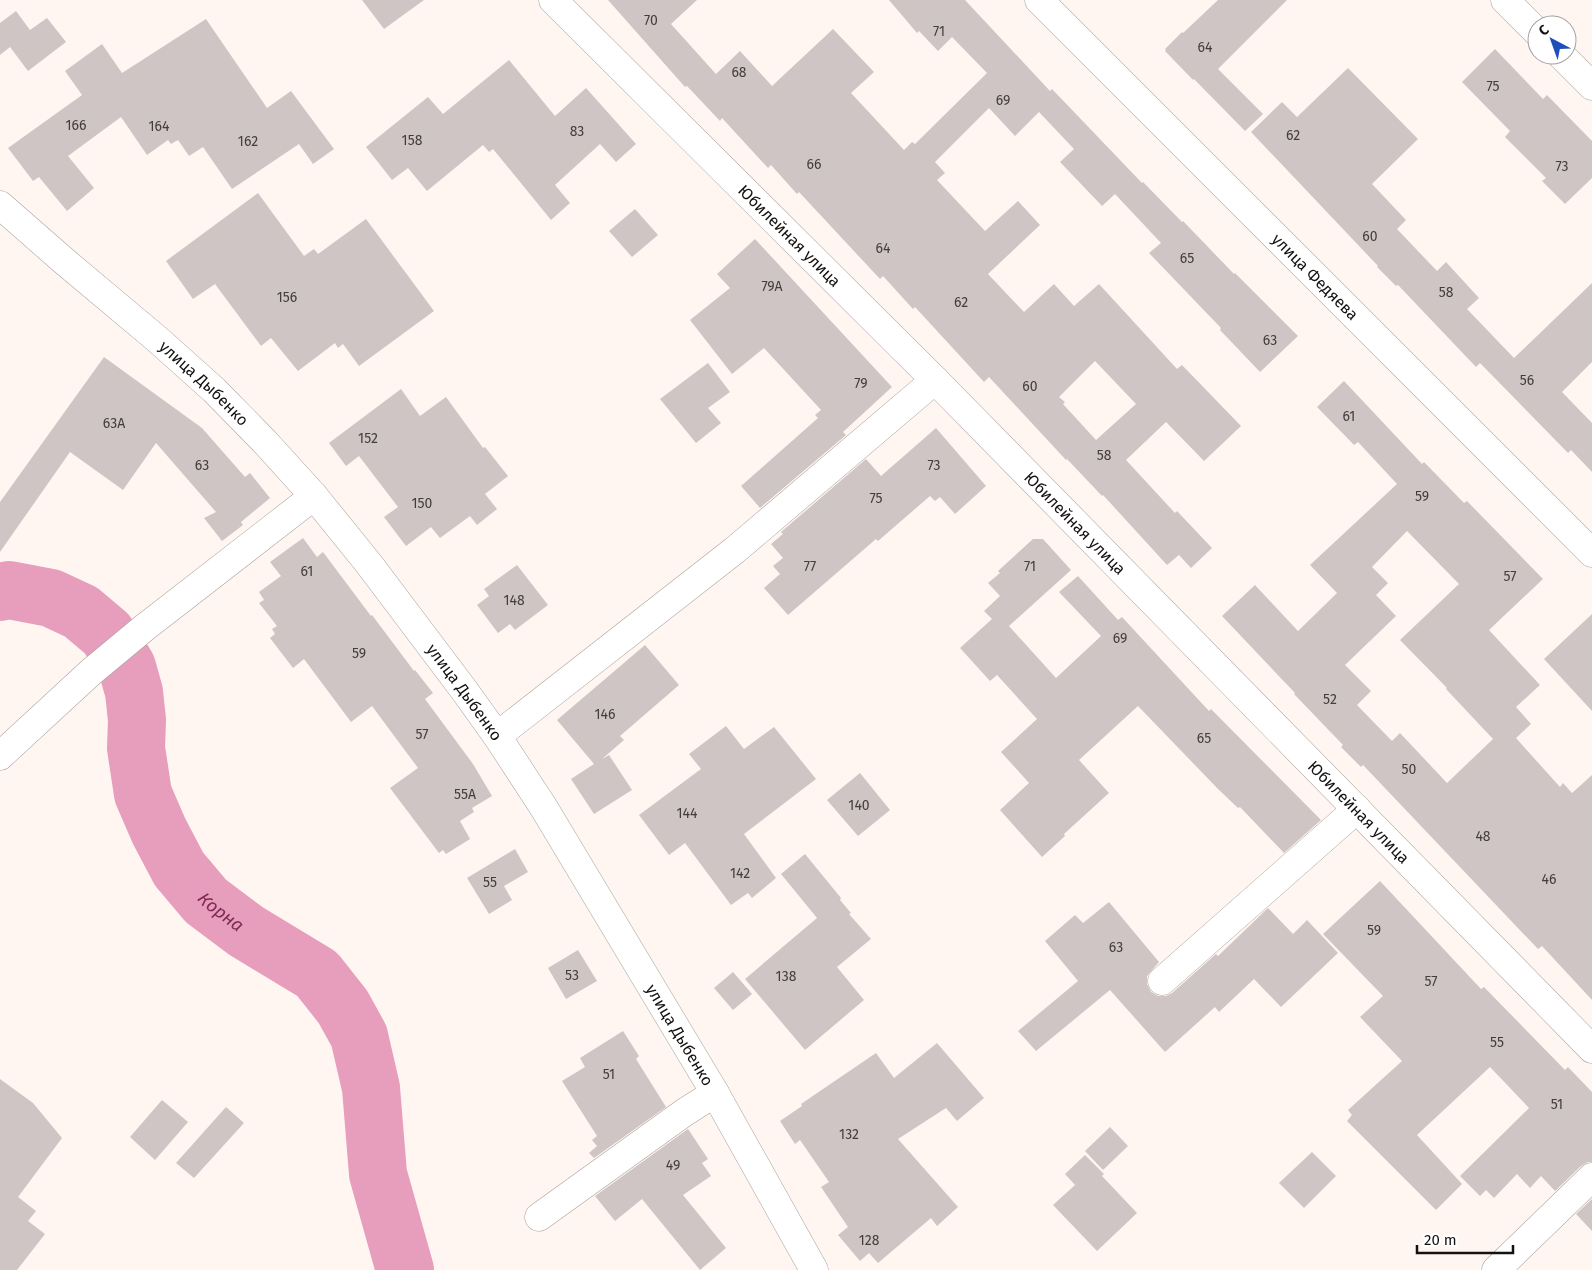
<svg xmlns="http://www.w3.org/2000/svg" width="1592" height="1270" font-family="'Fira Sans',sans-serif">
<rect width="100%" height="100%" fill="#fff6f1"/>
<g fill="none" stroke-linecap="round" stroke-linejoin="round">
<!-- river -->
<path stroke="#e79dbc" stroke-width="58" id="s1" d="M0 592 9 590 51 598 81 612 107 634 127 667 134 692 137 720 136 748 143 794 159 831 179 869 206 901 246 931 317 974 343 1007 359 1036 371 1088 378 1174 405 1270"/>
</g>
<!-- building -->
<g fill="#d0c5c5" fill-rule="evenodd">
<path d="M362 0H424L384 29Z"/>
<path d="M608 0H697L671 24 716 74 740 51 772 86 833 29 874 72 851 93 904 150 912 142 915 144 987 73 952 37 938 51 919 31 917 33 889 0H965L1050 91 1052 89 1142 183 1143 182 1182 222 1183 221 1234 274 1235 273 1298 336 1260 372 1220 330 1221 328 1149 253 1161 243 1115 194 1102 206 1060 162 1074 149 1039 112 1015 136 989 108 935 162 945 173 937 180 985 231 1018 201 1040 225 988 274 1024 312 1054 284 1074 306 1099 284 1177 369 1182 365 1241 426 1204 461 1166 422 1126 460 1175 513 1177 511 1212 548 1191 568 1179 555 1167 565 1103 495 1102 496 1067 459 1066 460 989 377 984 382 915 307 913 309 883 276 880 279 799 192 797 194 771 165 768 168 722 118 720 121 687 86 685 87ZM1095 361 1136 404 1096 440 1063 404 1065 402 1059 397Z"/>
<path d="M1218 0H1287L1218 69 1263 114 1245 131 1194 79 1193 80 1165 51 1166 50 1165 49 1182 32 1183 33Z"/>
<path d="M16 11 30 30 47 18 66 42 28 71 10 47 0 55V23Z"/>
<path d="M206 19 267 108 291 91 334 149 313 164 299 144 232 189 203 147 189 156 178 140 171 144 168 140 147 155 121 117 68 156 94 188 67 211 39 177 33 181 8 148 82 95 65 71 102 44 122 73Z"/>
<path d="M1495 49 1543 99 1547 95 1592 141V178L1565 204 1542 181 1546 178 1505 137 1510 131 1462 82Z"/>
<path d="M509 60 555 116 586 88 636 144 616 162 600 144 555 185 570 203 551 220 493 149 489 152 483 145 427 191 408 168 392 180 366 147 428 97 443 114Z"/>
<path d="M1348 68 1418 139 1372 184 1406 220 1397 229 1437 271 1446 262 1479 298 1467 309 1514 358 1592 283V362L1562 392 1592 423V472L1571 450 1568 453 1480 363 1476 367 1398 285 1396 286 1377 267 1378 266 1251 132 1282 102 1297 117Z"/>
<path d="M258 193 304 256 314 249 318 254 366 219 434 311 359 366 343 344 338 348 335 343 298 371 271 338 261 346 215 284 193 299 166 261Z"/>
<path d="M635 209 658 235 632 257 609 231Z"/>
<path d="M755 239 892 387 843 432 846 435 760 508 741 486 818 418 815 415 821 410 764 348 732 374 690 320 730 288 717 274Z"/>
<path d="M104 357 202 428 245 477 250 473 270 498 241 522 243 525 222 541 204 518 216 512 156 443 123 490 70 452 0 552V502Z"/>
<path d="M708 363 730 392 708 408 721 423 696 443 660 399Z"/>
<path d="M1344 381 1422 464 1424 462 1464 503 1467 501 1543 579 1489 630 1540 685 1516 707 1531 724 1516 738 1560 787 1563 783 1572 793 1592 775V1000L1542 946 1538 949 1363 765 1361 767 1341 747 1343 745 1294 694 1295 693 1222 616 1255 585 1298 631 1337 593 1310 565 1397 484 1358 442 1354 445 1317 407ZM1407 531 1459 584 1400 640 1447 688 1446 689 1493 739 1447 783 1400 733 1392 741 1357 705 1371 691 1345 665 1396 616 1376 595 1388 583 1372 567Z"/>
<path d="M401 389 420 416 446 397 483 448 485 447 508 476 485 494 497 509 477 525 470 516 440 538 431 527 406 546 384 517 398 507 359 456 346 466 329 443Z"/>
<path d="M936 428 986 486 955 514 940 497 935 501 930 496 878 541 876 539 788 615 764 588 780 574 773 566 783 558 771 544 783 534 781 532 866 459 881 476Z"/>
<path d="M303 538 317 557 323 552 371 616 372 615 414 671 415 670 433 693 425 699 473 764 492 796 472 808 474 812 460 821 470 839 446 854 443 850 439 853 390 788 418 768 372 706 351 722 304 659 293 668 270 638 275 634 272 629 277 626 259 603 264 600 259 592 281 576 270 562Z"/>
<path d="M1033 539H1043L1071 570 1009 626 1056 678 1101 636 1059 592 1078 576 1118 620 1122 617 1209 711 1211 709 1321 820 1284 853 1240 807 1238 808 1218 789 1138 706 1079 760 1109 793 1064 834 1065 836 1042 857 1000 810 1029 783 1001 752 1037 719 997 675 990 681 960 648 992 619 984 611 1000 596 988 583 1000 573 998 571Z"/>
<path d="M517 565 548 605 515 630 510 624 498 633 477 605 489 596 484 589Z"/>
<path d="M1592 614V711L1544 659Z"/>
<path d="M645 645 679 685 620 736 624 740 602 759 609 755 632 790 594 814 571 779 594 764 557 720Z"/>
<path d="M726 726 744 749 774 727 816 779 744 834 776 878 752 898 748 893 731 905 685 843 669 855 639 815 701 769 689 754Z"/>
<path d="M860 773 890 810 858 836 827 800Z"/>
<path d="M515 849 528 872 504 886 512 900 489 914 467 878Z"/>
<path d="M805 854 841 898 840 900 851 913 849 914 871 939 837 967 864 1000 805 1050 745 979 817 918 781 874Z"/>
<path d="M1380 881 1481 989 1484 987 1565 1070 1568 1067 1592 1092V1162H1588L1581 1166 1555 1191 1541 1176 1530 1188 1517 1174 1494 1198 1486 1190 1480 1196 1460 1176 1529 1108 1490 1067 1417 1135 1462 1184 1436 1210 1347 1121 1352 1115 1348 1110 1402 1061 1360 1017 1383 996 1323 934Z"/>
<path d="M1109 902 1159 962 1147 976V984L1151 992 1158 996H1166L1172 993 1216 954 1218 956 1268 908 1293 934 1307 920 1338 953 1281 1007 1254 979 1219 1012 1215 1007 1165 1052 1110 990 1036 1051 1018 1031 1078 981 1045 941 1075 915 1083 923Z"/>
<path d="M578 950 597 981 566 999 548 968Z"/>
<path d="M733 972 752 994 733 1010 714 988Z"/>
<path d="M623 1031 639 1056 636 1059 666 1107 594 1158 589 1153 597 1146 592 1140 597 1136 562 1081 585 1067 580 1058Z"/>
<path d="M937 1043 984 1098 957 1121 946 1108 898 1139 958 1207 937 1226 931 1218 878 1263 869 1253 860 1261 838 1235 848 1227 821 1187 829 1182 800 1140 795 1144 780 1121 802 1106 801 1104 876 1053 894 1078Z"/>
<path d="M0 1079 33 1103 62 1138 18 1197 36 1211 28 1221 45 1234 17 1270H0Z"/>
<path d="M162 1100 188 1122 155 1160 130 1137Z"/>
<path d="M226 1107 244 1123 194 1178 176 1163Z"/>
<path d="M1110 1127 1128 1146 1103 1170 1085 1151Z"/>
<path d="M688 1129 708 1159 702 1163 711 1176 683 1195 726 1248 700 1270 642 1199 615 1221 595 1196Z"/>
<path d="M1312 1152 1336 1176 1304 1208 1279 1183Z"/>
<path d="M1085 1155 1104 1174 1102 1176 1137 1213 1097 1251 1053 1205 1075 1185 1065 1174Z"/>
<path d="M1592 1199V1231L1576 1214Z"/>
</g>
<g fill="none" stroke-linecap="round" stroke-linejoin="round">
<!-- minor casing -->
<g stroke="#a9a19c" stroke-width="29">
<g id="minor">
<path id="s2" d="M553 0 935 380 1592 1049"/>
<path id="s3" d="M1039 0 1592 553"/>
<path d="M1505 0 1537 32"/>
<path d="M1561 55 1592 86"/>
<path d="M497 736 735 550 935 380"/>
<path d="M0 756 91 672 144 628 314 496"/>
<path d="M1162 981 1357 809"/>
<path d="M539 1217 685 1112 715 1093"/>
<path d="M1496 1270 1592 1177"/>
</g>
</g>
<!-- major casing -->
<g stroke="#a9a19c" stroke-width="29">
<g id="major">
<path id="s4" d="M0 205 64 261 157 339 214 390 264 441 314 496 369 564 464 690 497 736 544 808 715 1093 814 1270"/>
</g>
</g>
<!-- minor -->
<use href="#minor" stroke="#fff" stroke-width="28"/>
<!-- major -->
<use href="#major" stroke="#fff" stroke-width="28"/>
</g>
<g text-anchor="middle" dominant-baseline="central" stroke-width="4" stroke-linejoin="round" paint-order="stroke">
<!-- number labels -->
<g font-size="14" fill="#433e3d">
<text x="651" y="20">70</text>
<text x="939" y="31">71</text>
<text x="1205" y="47">64</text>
<text x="739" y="72">68</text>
<text x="1493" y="86">75</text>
<text x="1003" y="100">69</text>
<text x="76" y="125">166</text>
<text x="159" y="126">164</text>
<text x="577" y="131">83</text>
<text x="1293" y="135">62</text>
<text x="412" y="140">158</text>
<text x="248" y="141">162</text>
<text x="814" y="164">66</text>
<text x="1562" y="166">73</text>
<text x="1370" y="236">60</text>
<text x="883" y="248">64</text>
<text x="1187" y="258">65</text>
<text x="772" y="286">79А</text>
<text x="1446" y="292">58</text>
<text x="287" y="297">156</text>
<text x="961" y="302">62</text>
<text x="1270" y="340">63</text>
<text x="1527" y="380">56</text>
<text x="861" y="383">79</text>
<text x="1030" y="386">60</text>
<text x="1349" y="416">61</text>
<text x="114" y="423">63А</text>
<text x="368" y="438">152</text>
<text x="1104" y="455">58</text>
<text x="202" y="465">63</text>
<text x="934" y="465">73</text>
<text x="1422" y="496">59</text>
<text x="876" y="498">75</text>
<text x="422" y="503">150</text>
<text x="810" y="566">77</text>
<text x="1030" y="566">71</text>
<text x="307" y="571">61</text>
<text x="1510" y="576">57</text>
<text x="514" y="600">148</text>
<text x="1120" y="638">69</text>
<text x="359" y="653">59</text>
<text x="1330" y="699">52</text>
<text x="605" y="714">146</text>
<text x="422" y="734">57</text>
<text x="1204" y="738">65</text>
<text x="1409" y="769">50</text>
<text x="465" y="794">55А</text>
<text x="859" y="805">140</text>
<text x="687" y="813">144</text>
<text x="1483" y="836">48</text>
<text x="740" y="873">142</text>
<text x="1549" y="879">46</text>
<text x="490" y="882">55</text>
<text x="1374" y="930">59</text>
<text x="1116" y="947">63</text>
<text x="572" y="975">53</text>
<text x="786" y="976">138</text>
<text x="1431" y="981">57</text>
<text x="1497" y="1042">55</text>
<text x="609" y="1074">51</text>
<text x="1557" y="1104">51</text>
<text x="849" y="1134">132</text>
<text x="673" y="1165">49</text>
<text x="869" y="1240">128</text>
</g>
<!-- street labels -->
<g font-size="16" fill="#141110" stroke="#fff">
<text stroke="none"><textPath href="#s2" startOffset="334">Юбилейная улица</textPath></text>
<text stroke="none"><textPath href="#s3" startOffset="391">улица Федяева</textPath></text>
<text stroke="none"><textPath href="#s4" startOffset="271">улица Дыбенко</textPath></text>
<text stroke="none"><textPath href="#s2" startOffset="739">Юбилейная улица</textPath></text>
<text stroke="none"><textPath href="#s4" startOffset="676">улица Дыбенко</textPath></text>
<text stroke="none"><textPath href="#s2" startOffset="1144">Юбилейная улица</textPath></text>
<text stroke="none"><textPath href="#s4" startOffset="1081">улица Дыбенко</textPath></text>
</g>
<!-- water labels -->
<g font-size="18" font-style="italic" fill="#802b56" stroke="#fff">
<text stroke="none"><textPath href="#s1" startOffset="430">Корна</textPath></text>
</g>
</g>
<!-- north arrow -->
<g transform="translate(1552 40) rotate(319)"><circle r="24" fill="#ffffff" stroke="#a1a09f"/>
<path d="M0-4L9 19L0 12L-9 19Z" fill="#1d4ebb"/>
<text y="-8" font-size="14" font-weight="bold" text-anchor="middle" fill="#141110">С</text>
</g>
<!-- scale -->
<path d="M1417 1245v8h96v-8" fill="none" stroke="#141110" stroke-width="2.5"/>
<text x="1424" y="1245" font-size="15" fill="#141110" stroke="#ffffff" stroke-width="4" paint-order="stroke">20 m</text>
</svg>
